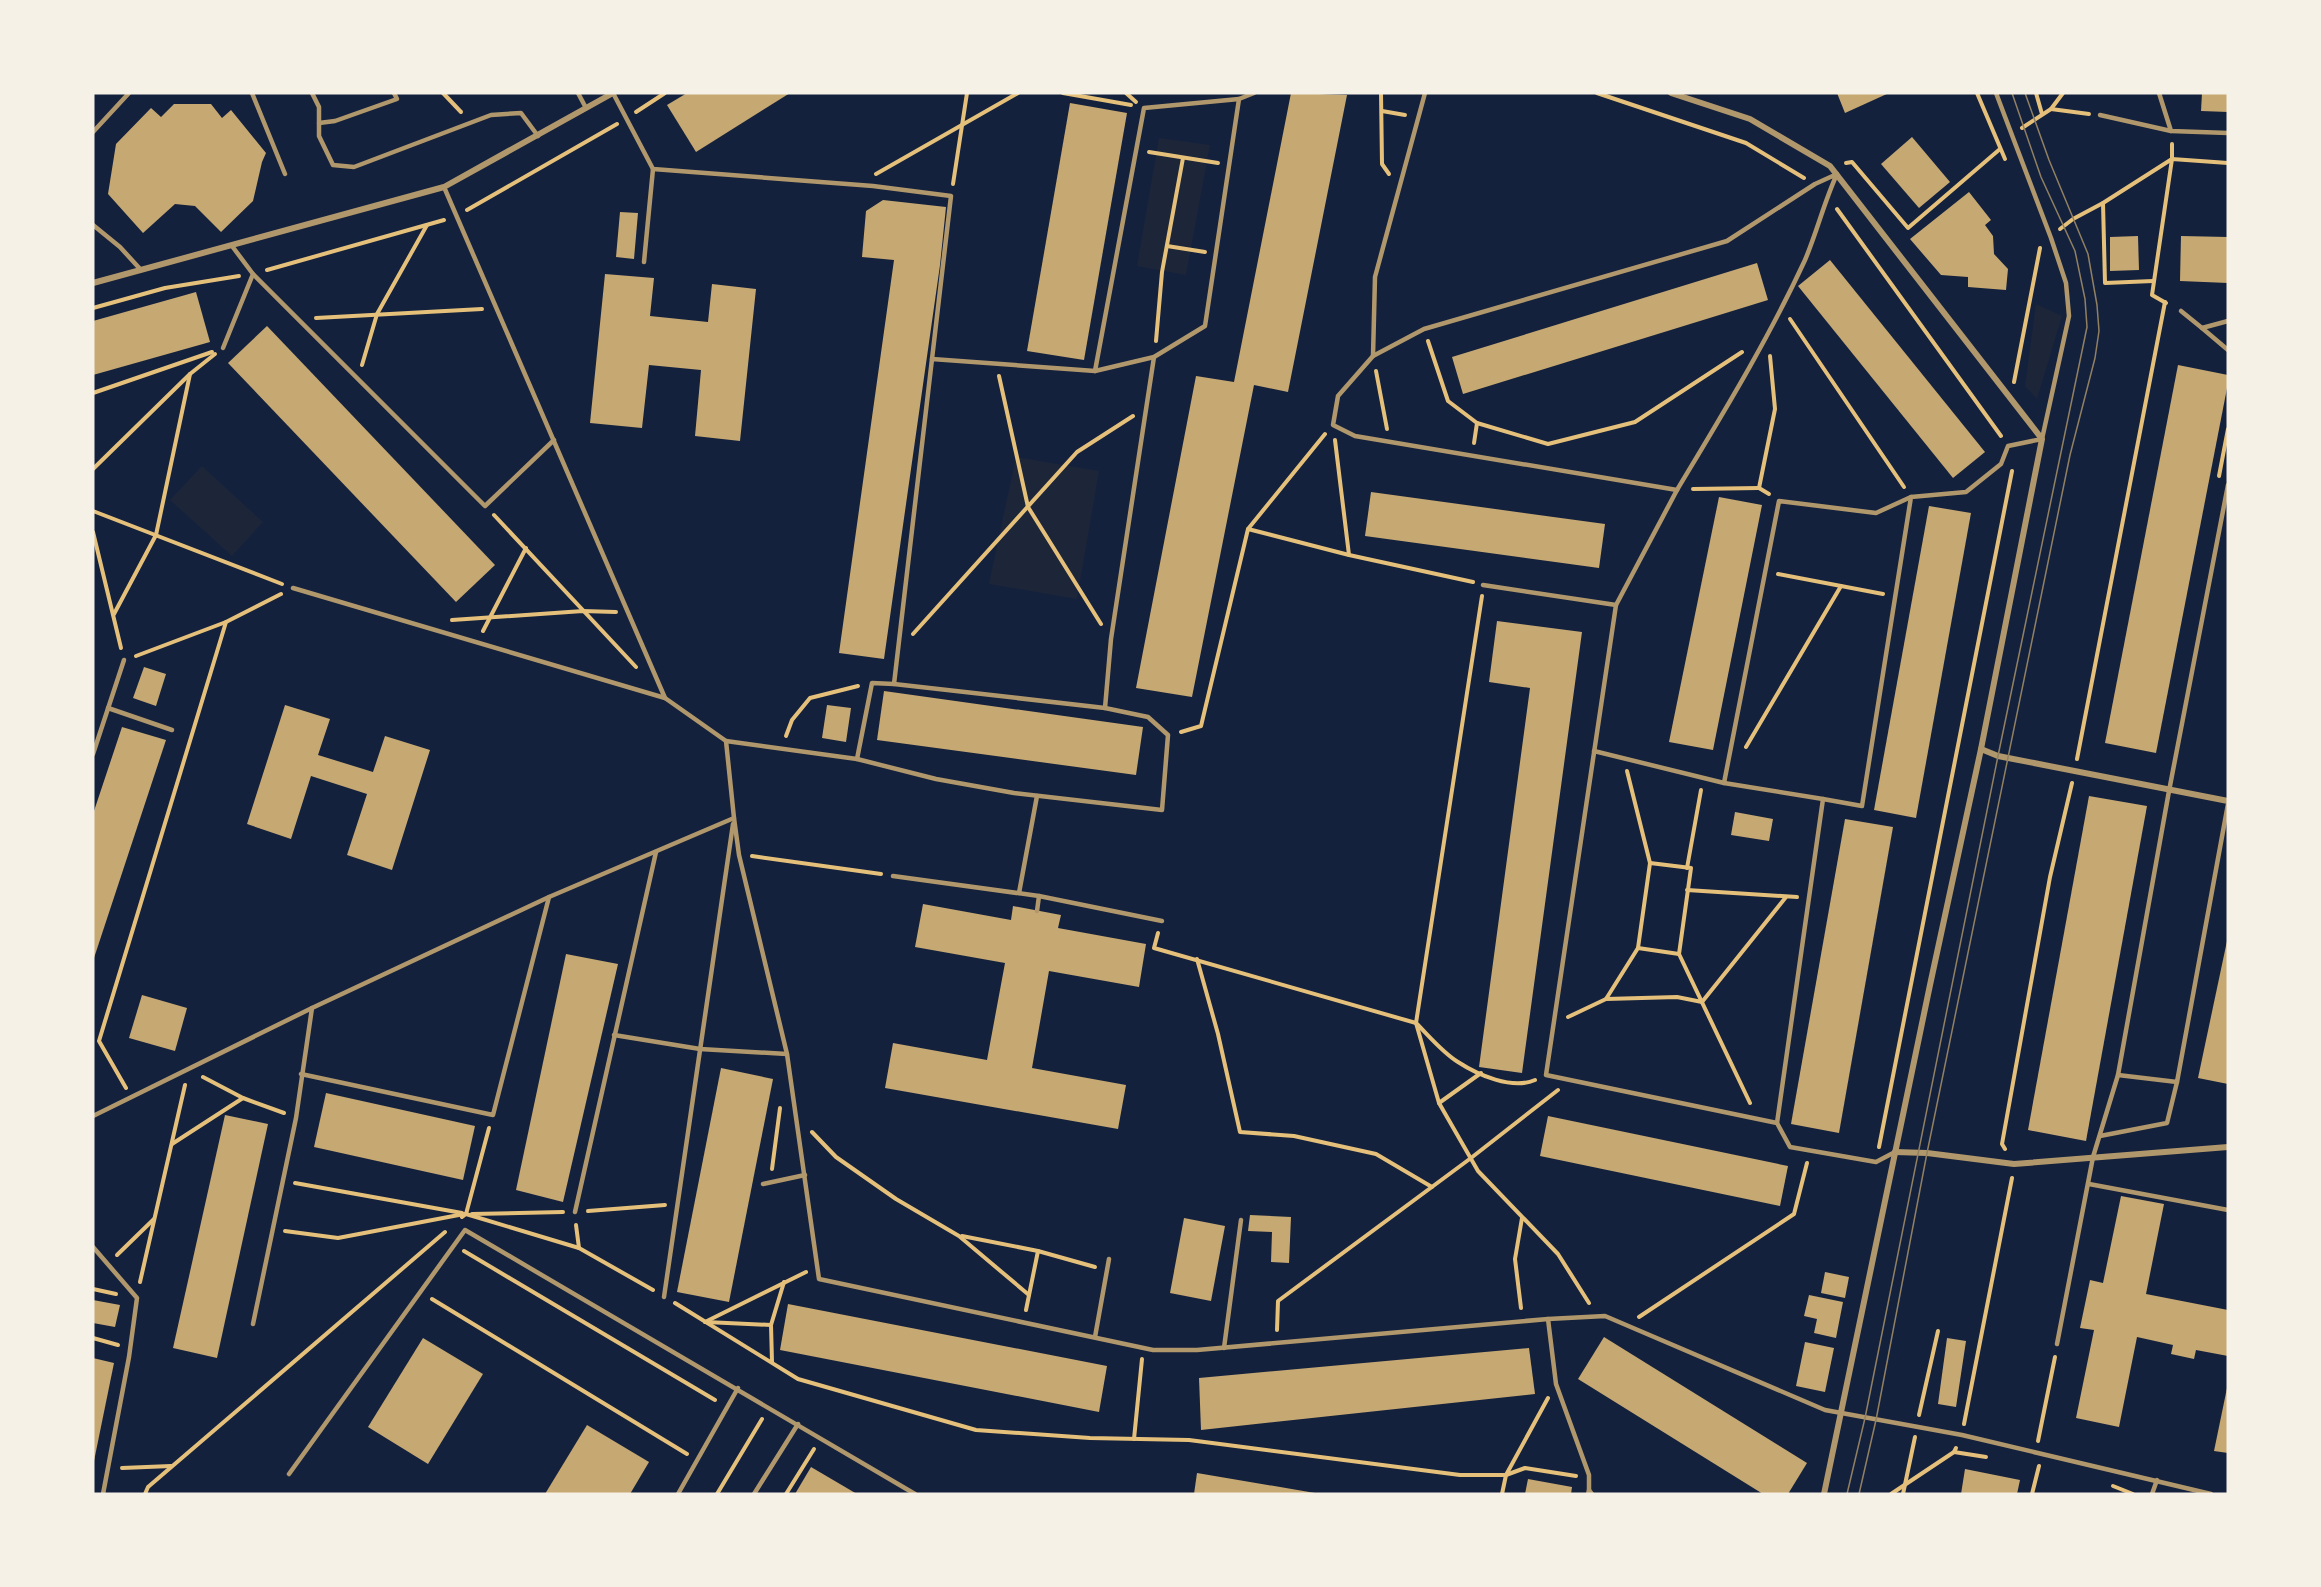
<svg xmlns="http://www.w3.org/2000/svg" width="2321" height="1587" font-family="'Fira Sans',sans-serif">
<rect width="100%" height="100%" fill="#14213d"/>
<!-- green -->
<g fill="#1d2539">
<path d="M1159 138 1210 145 1186 275 1137 266Z"/>
<path d="M2036 304 2062 316 2037 399 2025 386Z"/>
<path d="M1016 457 1099 471 1077 599 989 584Z"/>
<path d="M202 466 263 522 232 556 170 500Z"/>
</g>
<!-- building -->
<g fill="#c6a872">
<path d="M687 93H790L696 152 667 105Z"/>
<path d="M1291 93 1347 95 1288 392 1254 385 1192 697 1136 688 1196 376 1234 382Z"/>
<path d="M1837 93H1889L1845 113Z"/>
<path d="M2202 93H2228V112L2201 111Z"/>
<path d="M1070 103 1127 113 1084 360 1027 351Z"/>
<path d="M174 104H211L222 118 231 110 266 153 262 162 253 201 221 232 195 206 175 204 143 233 108 194 116 144 151 108 161 117Z"/>
<path d="M1912 137 1950 182 1919 208 1881 164Z"/>
<path d="M1969 192 1991 220 1985 225 1993 236 1994 254 2008 269 2006 290 1968 287V277L1941 275 1910 239Z"/>
<path d="M883 200 946 207 940 265 884 659 839 653 894 260 862 257 866 211Z"/>
<path d="M620 212 638 213 634 259 616 257Z"/>
<path d="M2138 236 2139 270 2110 271V237Z"/>
<path d="M2181 236 2228 237V283L2180 281Z"/>
<path d="M1830 260 1985 452 1953 478 1798 286Z"/>
<path d="M1757 263 1768 300 1463 394 1452 357Z"/>
<path d="M605 274 654 278 650 316 708 322 712 284 756 289 740 441 695 436 701 370 649 365 642 428 590 423Z"/>
<path d="M196 292 210 342 93 375V321Z"/>
<path d="M267 326 495 565 456 602 228 363Z"/>
<path d="M2178 365 2228 375V383L2156 753 2105 743Z"/>
<path d="M1371 492 1605 524 1599 568 1365 536Z"/>
<path d="M1719 497 1762 505 1713 750 1669 742Z"/>
<path d="M1929 506 1971 513 1916 818 1874 810Z"/>
<path d="M1497 621 1582 632 1522 1073 1479 1067 1530 688 1489 682Z"/>
<path d="M144 667 166 674 156 706 133 698Z"/>
<path d="M884 691 1143 727 1136 775 877 740Z"/>
<path d="M285 705 330 719 318 755 373 772 385 736 430 750 392 870 347 855 367 794 311 776 291 839 247 824Z"/>
<path d="M827 705 851 708 846 742 822 738Z"/>
<path d="M122 727 166 740 93 961V814Z"/>
<path d="M2089 796 2147 806 2086 1141 2028 1130Z"/>
<path d="M1735 812 1773 819 1769 841 1731 835Z"/>
<path d="M1845 819 1893 827 1839 1133 1791 1124Z"/>
<path d="M923 904 1011 920 1013 906 1061 915 1058 928 1146 944 1139 987 1049 971 1032 1068 1126 1085 1118 1129 885 1088 893 1043 987 1060 1005 963 915 947Z"/>
<path d="M2227 941H2228V1084L2198 1078Z"/>
<path d="M566 954 618 964 563 1202 516 1190Z"/>
<path d="M142 995 187 1008 175 1051 129 1038Z"/>
<path d="M721 1068 773 1079 729 1302 677 1292Z"/>
<path d="M326 1093 475 1126 463 1180 314 1147Z"/>
<path d="M225 1115 268 1124 217 1358 173 1348Z"/>
<path d="M1548 1116 1788 1166 1780 1206 1540 1156Z"/>
<path d="M2121 1196 2164 1204 2146 1294 2228 1310V1356L2196 1350 2194 1359 2171 1354 2173 1345 2137 1337 2119 1427 2076 1418 2094 1330 2080 1328 2090 1280 2103 1283Z"/>
<path d="M1250 1215 1291 1217 1289 1263 1271 1262 1272 1232 1248 1231Z"/>
<path d="M1184 1218 1225 1226 1211 1301 1170 1293Z"/>
<path d="M1825 1272 1849 1277 1845 1298 1821 1293Z"/>
<path d="M1809 1295 1843 1302 1836 1338 1814 1333 1817 1319 1804 1316Z"/>
<path d="M93 1300 120 1305 115 1327 93 1323Z"/>
<path d="M788 1304 1107 1366 1099 1412 780 1350Z"/>
<path d="M1604 1337 1807 1463 1788 1494H1763L1578 1379Z"/>
<path d="M423 1338 483 1374 428 1464 368 1427Z"/>
<path d="M1947 1338 1966 1341 1956 1407 1938 1404Z"/>
<path d="M1805 1342 1834 1348 1825 1392 1796 1386Z"/>
<path d="M1529 1348 1535 1394 1201 1430 1199 1378Z"/>
<path d="M93 1358 114 1363 94 1461H93Z"/>
<path d="M2227 1388H2228V1453L2214 1451Z"/>
<path d="M587 1425 649 1462 630 1494H545Z"/>
<path d="M811 1467 857 1494H795Z"/>
<path d="M1965 1469 2020 1480 2017 1494H1961Z"/>
<path d="M1197 1473 1315 1493V1494H1194Z"/>
<path d="M1528 1479 1572 1487 1571 1494H1525Z"/>
</g>
<g fill="none" stroke-linecap="round" stroke-linejoin="round">
<!-- path -->
<g stroke="#e5c07b" stroke-width="4">
<path d="M443 93 461 112"/>
<path d="M1063 93 1131 105"/>
<path d="M1126 93 1136 102"/>
<path d="M1381 93 1382 164 1389 174"/>
<path d="M1597 93 1746 143 1804 178"/>
<path d="M1977 93 2005 159"/>
<path d="M2036 93 2042 114"/>
<path d="M2051 109 2089 114"/>
<path d="M1382 111 1405 115"/>
<path d="M636 112 665 93"/>
<path d="M2022 128 2051 109 2063 93"/>
<path d="M1149 152 1218 163"/>
<path d="M1846 163 1852 162 1908 228 2000 149"/>
<path d="M876 174 1018 93"/>
<path d="M953 184 967 93"/>
<path d="M2103 203 2105 283 2153 281"/>
<path d="M1837 209 2001 436"/>
<path d="M467 210 617 124"/>
<path d="M2060 229 2073 219 2103 203 2172 159 2228 163"/>
<path d="M1167 246 1205 252"/>
<path d="M267 270 444 220"/>
<path d="M2166 303 2152 295 2172 159V144"/>
<path d="M93 308 165 288 239 276"/>
<path d="M316 318 482 309"/>
<path d="M1790 319 1904 487"/>
<path d="M1156 341 1162 272 1183 158"/>
<path d="M1428 341 1448 401 1477 423 1548 444 1635 422 1742 352"/>
<path d="M362 365 377 314 427 225"/>
<path d="M1376 371 1387 429"/>
<path d="M999 376 1028 507 1101 624"/>
<path d="M2014 382 2040 248"/>
<path d="M93 393 212 352"/>
<path d="M1335 440 1349 555"/>
<path d="M1474 443 1477 423"/>
<path d="M93 469 190 374 215 354"/>
<path d="M2219 476 2228 429"/>
<path d="M1693 489 1759 488"/>
<path d="M1769 494 1759 488 1775 409 1770 356"/>
<path d="M93 511 282 584"/>
<path d="M494 515 636 667"/>
<path d="M1248 529 1349 555 1473 582"/>
<path d="M93 532 121 648"/>
<path d="M1778 574 1883 594"/>
<path d="M1482 596 1416 1023C1429 1036 1443 1053 1458 1062 1478 1075 1512 1090 1535 1080"/>
<path d="M114 614 156 535 190 374"/>
<path d="M452 620 583 611 616 612"/>
<path d="M483 631 526 548"/>
<path d="M913 634 1077 452 1133 416"/>
<path d="M136 656 226 622 281 594"/>
<path d="M1181 732 1201 726 1248 529 1325 434"/>
<path d="M786 736 792 720 810 698 858 686"/>
<path d="M1746 747 1841 586"/>
<path d="M2077 759 2165 302"/>
<path d="M752 856 881 874"/>
<path d="M1650 863 1691 868 1679 954 1750 1103"/>
<path d="M1687 868 1701 790"/>
<path d="M1687 890 1797 897"/>
<path d="M1158 933 1154 948 1416 1023 1439 1103 1478 1171 1558 1254 1589 1303"/>
<path d="M1638 948 1679 954"/>
<path d="M1197 959 1218 1034 1240 1132 1294 1136 1376 1154 1432 1187"/>
<path d="M1606 999 1638 948 1650 863 1627 771"/>
<path d="M1568 1017 1606 999 1677 997 1702 1002 1786 897"/>
<path d="M203 1077 243 1098 284 1113"/>
<path d="M126 1088 99 1041 226 622"/>
<path d="M1439 1103 1481 1073"/>
<path d="M812 1132 836 1157 896 1199 959 1236 1029 1295"/>
<path d="M172 1144 243 1098"/>
<path d="M1879 1147 2012 471"/>
<path d="M2005 1149 2002 1144 2050 877 2072 783"/>
<path d="M772 1169 780 1108"/>
<path d="M295 1183 462 1213"/>
<path d="M588 1211 665 1205"/>
<path d="M466 1214 489 1128"/>
<path d="M472 1214 563 1212"/>
<path d="M462 1217 466 1214 579 1248 653 1290"/>
<path d="M576 1225 579 1248"/>
<path d="M285 1231 338 1238 464 1214"/>
<path d="M962 1236 1038 1251 1026 1310"/>
<path d="M464 1251 715 1400"/>
<path d="M1038 1251 1095 1267"/>
<path d="M117 1255 154 1219"/>
<path d="M140 1282 185 1085"/>
<path d="M93 1289 116 1294"/>
<path d="M432 1299 687 1454"/>
<path d="M675 1303 798 1379 976 1430 1090 1438 1189 1440 1460 1475H1506L1525 1468 1576 1476"/>
<path d="M1521 1308 1515 1259 1522 1218"/>
<path d="M1639 1317 1794 1214 1807 1163"/>
<path d="M705 1322 806 1272"/>
<path d="M706 1322 771 1325"/>
<path d="M1277 1330 1278 1301 1471 1158 1558 1090"/>
<path d="M93 1338 118 1345"/>
<path d="M772 1362 771 1325 784 1282"/>
<path d="M1919 1415 1938 1331"/>
<path d="M1964 1424 2012 1178"/>
<path d="M1134 1439 1142 1359"/>
<path d="M2038 1441 2055 1357"/>
<path d="M1954 1452 1986 1457"/>
<path d="M122 1468 171 1466"/>
<path d="M2113 1486 2133 1494"/>
<path d="M145 1494 148 1487 445 1232"/>
<path d="M717 1494 762 1419"/>
<path d="M786 1494 814 1449"/>
<path d="M1502 1494 1506 1475 1548 1398"/>
<path d="M1891 1494 1954 1452 1956 1448"/>
<path d="M1903 1494 1915 1437"/>
<path d="M2032 1494 2039 1466"/>
</g>
<!-- service -->
<g stroke="#b1986c" stroke-width="4.5">
<path d="M252 93 285 174"/>
<path d="M312 93 319 107V136L333 165 354 167 491 115 521 113 538 136"/>
<path d="M578 93 586 108"/>
<path d="M613 93 653 169 873 186 951 196 932 359"/>
<path d="M2159 93 2171 131 2228 133"/>
<path d="M2100 115 2171 131"/>
<path d="M319 123 335 121 397 99 394 93"/>
<path d="M93 132 129 93"/>
<path d="M1837 174C1824 202 1817 232 1805 260 1768 340 1722 415 1677 490L1355 436 1333 425 1338 396 1373 356 1424 329 1727 241 1815 184Z"/>
<path d="M93 225 120 247 141 270"/>
<path d="M232 246 253 274 485 506 554 440"/>
<path d="M644 262 653 169"/>
<path d="M2181 311 2202 328 2228 321"/>
<path d="M2202 328 2228 350"/>
<path d="M223 348 253 274"/>
<path d="M1373 356 1375 277 1425 93"/>
<path d="M1095 371 1144 108 1239 99"/>
<path d="M1677 490 1616 605 1546 1075 1777 1123 1790 1147 1876 1162 1895 1152"/>
<path d="M1483 585 1616 605"/>
<path d="M293 588 665 698"/>
<path d="M894 684 1105 708 1111 639 1154 357"/>
<path d="M108 708 172 730"/>
<path d="M726 741 857 759 872 683 894 684 932 359 1095 371 1154 357 1205 326 1239 99 1254 93"/>
<path d="M1594 751 1724 783 1779 501 1876 513 1911 497"/>
<path d="M93 754 124 660"/>
<path d="M857 759 936 779 1014 793 1162 810 1168 735 1148 717 1105 708"/>
<path d="M1724 783 1823 799"/>
<path d="M734 818 739 855 787 1054 819 1279 1153 1350H1197L1548 1319 1605 1316 1825 1410 1962 1435 2211 1494"/>
<path d="M893 876 1039 896 1037 911"/>
<path d="M1019 893 1037 796"/>
<path d="M1039 896 1162 921"/>
<path d="M614 1035 700 1049 787 1054"/>
<path d="M301 1074 493 1115 549 897"/>
<path d="M2118 1075 2177 1082 2228 804"/>
<path d="M93 1116 312 1008 549 897 734 818 726 741 665 698 444 187"/>
<path d="M1777 1123 1823 799 1862 806 1911 497 1966 492 2001 464 2008 446 2042 439 2069 316 2066 283 2051 238 1996 93"/>
<path d="M2100 1136 2167 1123 2177 1082"/>
<path d="M763 1184 805 1175"/>
<path d="M2089 1184 2228 1210"/>
<path d="M575 1212 656 852"/>
<path d="M93 1247 137 1298 129 1357 103 1494"/>
<path d="M664 1297 733 824"/>
<path d="M1548 1319 1556 1384 1589 1475V1490"/>
<path d="M253 1324 296 1118 312 1008"/>
<path d="M1095 1337 1109 1259"/>
<path d="M2057 1344 2093 1157 2118 1075 2169 791 2228 485"/>
<path d="M1224 1348 1241 1220"/>
<path d="M289 1474 465 1230 915 1494"/>
<path d="M678 1494 738 1388"/>
<path d="M754 1494 798 1424"/>
<path d="M1588 1494 1589 1490 1592 1494"/>
<path d="M2152 1494 2157 1480"/>
</g>
<!-- minor -->
<g stroke="#b1986c" stroke-width="6">
<path d="M1671 93 1750 119 1830 166 2042 439 1981 749 1930 985 1824 1494"/>
<path d="M93 283 444 187 613 93"/>
<path d="M1981 749 1998 756 2228 801"/>
<path d="M1895 1152 1927 1153 2014 1164 2228 1147"/>
</g>
<!-- tram -->
<g stroke="#918062" stroke-width="1.5">
<path d="M1847 1494 1865 1418 1998 756 2087 327 2085 299 2075 251 2041 177 2012 93"/>
<path d="M1859 1494 1876 1420 1927 1153 2070 455 2095 358 2099 331 2097 305 2088 254 2049 160 2025 93"/>
</g>
</g>
<!-- border -->
<rect width="2321" height="1587" fill="none" stroke="#f6f1e7" stroke-width="189"/>
</svg>
